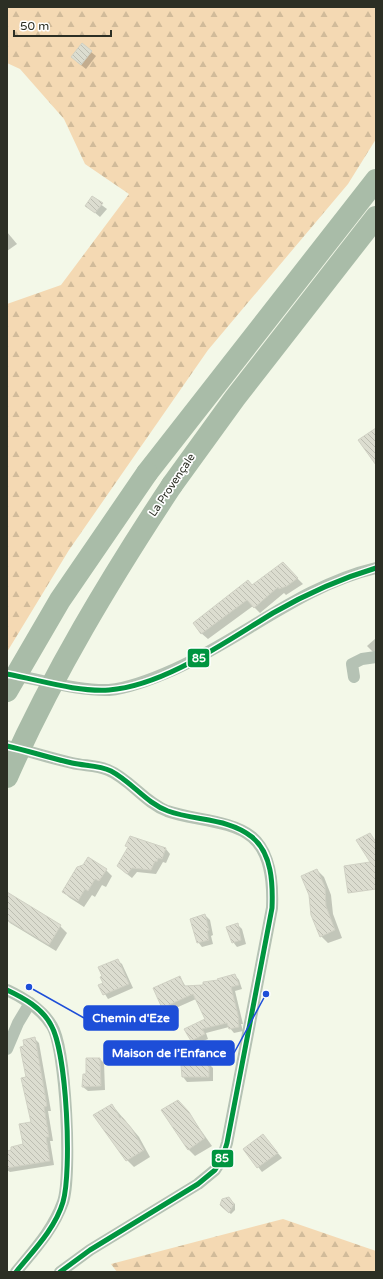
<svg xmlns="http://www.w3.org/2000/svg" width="383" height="1279" font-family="'Varela Round',sans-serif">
<defs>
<pattern id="forest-firs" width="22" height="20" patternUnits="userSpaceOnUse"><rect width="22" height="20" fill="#f4d9b3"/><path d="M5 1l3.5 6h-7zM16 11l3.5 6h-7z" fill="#d1bb9a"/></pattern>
<pattern id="building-back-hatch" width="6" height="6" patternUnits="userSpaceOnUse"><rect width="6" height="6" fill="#dcddd0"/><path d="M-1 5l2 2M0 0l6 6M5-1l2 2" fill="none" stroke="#bdbeb2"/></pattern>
</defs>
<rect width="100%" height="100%" fill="#f3f8e8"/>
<!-- forest -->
<g fill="url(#forest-firs)">
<path d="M7 7H376V139L348 184 208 350 69 550 7 652V304L61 285 129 194 85 164 64 119 20 69 7 63Z"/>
<path d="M283 1219 376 1251V1272H117L111 1264Z"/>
</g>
<!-- shadow -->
<g fill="#0003">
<path d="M91 52 96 56 86 69 77 62Z"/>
<path d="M92 198 107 209 100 217 87 206Z"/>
<path d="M7 232 17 244 7 251Z"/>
<path d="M289 570 303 584 286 595 284 593 260 613 253 606 208 639 201 633 253 586Z"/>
<path d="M376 638V652H373L367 646Z"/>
<path d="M166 849 170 854 166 863 163 862 156 874 137 872 132 878 123 871Z"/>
<path d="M106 870 112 876 106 887 102 885 95 897 92 895 84 907 70 898 63 892Z"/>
<path d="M317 870 324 877 331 895 333 914 342 938 328 943 321 936Z"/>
<path d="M7 908 60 926 67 933 56 951 10 923 7 920Z"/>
<path d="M205 915 210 920 213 935 211 936 213 944 202 947 198 942Z"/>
<path d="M237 924 242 929 246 944 237 947 233 942Z"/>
<path d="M117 960 122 964 133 988 108 999 100 986 104 984Z"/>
<path d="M235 975 239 980 242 989 235 991 243 1024H241L243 1031 234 1033 229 1027 206 1033 208 1039 196 1044 192 1040 206 1019 196 999 167 1012 163 1008 154 989 180 977 186 987 204 985Z"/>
<path d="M34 1038 39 1043 51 1111H48L53 1141H50L54 1165 10 1172 7 1170V1152L24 1145 32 1123 25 1046Z"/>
<path d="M100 1059 104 1063 105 1090 88 1091 83 1087 87 1075Z"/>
<path d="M208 1063 213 1068V1081L187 1082 183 1077 182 1065Z"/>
<path d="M112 1105 139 1137 150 1157 134 1167 121 1154Z"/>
<path d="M185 1108 212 1146 195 1156 188 1149Z"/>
<path d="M263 1135 282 1158 262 1172 244 1149Z"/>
<path d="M227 1198 235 1204V1210L231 1214 222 1207 223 1200Z"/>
</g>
<!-- building -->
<g fill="url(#building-back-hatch)" stroke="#d0d1c4">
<path d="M82 43 92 51 81 65 71 57Z"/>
<path d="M92 196 103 203 95 213 85 206Z"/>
<path d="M376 428V465L358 440Z"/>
<path d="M283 562 298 578 287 586 279 589 278 587 254 608 247 600 201 634 193 623 248 580 252 585Z"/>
<path d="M370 833 376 842V889L348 893 344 866 370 862 356 840Z"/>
<path d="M130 836 166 848 162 859 158 858 157 862 155 861 151 870 132 868 127 874 117 866 128 847 125 846Z"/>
<path d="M88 857 107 869 99 881 95 879 88 891 85 889 78 901 62 892 77 867 83 865Z"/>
<path d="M317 869 325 887 326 906 335 930 320 937 311 915 309 895 301 876Z"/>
<path d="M7 892 61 925 49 945 7 920Z"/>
<path d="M205 914 209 930 207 931 209 940 197 943 190 919Z"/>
<path d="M238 923 241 940 232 943 226 927Z"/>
<path d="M118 959 129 984 103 995 98 985 103 983 100 977 102 976 98 967Z"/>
<path d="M235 974 239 985 231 987 239 1019 238 1020 239 1027 229 1029 227 1023 202 1029 205 1034 191 1041 184 1029 205 1019 193 994 162 1008 153 988 180 976 184 986 203 985V982L218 980 217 979Z"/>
<path d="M35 1037 47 1106 44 1107 49 1137H46L50 1161 7 1168V1151L11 1150V1147L23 1144 19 1124 31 1122 21 1078 26 1077 20 1047 24 1046 23 1040Z"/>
<path d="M86 1058H100L101 1086 82 1087 83 1074H86Z"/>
<path d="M191 1062H209V1077H182L181 1065 192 1064Z"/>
<path d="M178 1100 189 1112 205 1138 188 1150 161 1110Z"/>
<path d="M112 1104 120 1118 122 1117 132 1129 144 1150 126 1161 93 1115Z"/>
<path d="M263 1134 278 1153 257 1168 243 1149Z"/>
<path d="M229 1197 234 1204 229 1213 220 1205 222 1199Z"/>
</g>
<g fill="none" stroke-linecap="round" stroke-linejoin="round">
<!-- street -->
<g stroke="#b5c2b4" stroke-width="12">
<path d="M12 675C44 680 77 691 109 690 131 688 155 678 175 669 243 638 303 585 376 568"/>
<path d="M354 677 352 664 362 659 376 657"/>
<path d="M7 746C29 751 50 758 72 763 84 766 96 765 108 770 130 779 144 802 167 811 192 820 231 820 252 837 271 853 273 885 272 908L227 1143 222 1159 215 1170 198 1184 90 1250 60 1272"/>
<path d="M7 990C24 998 42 1009 52 1026 66 1049 72 1176 63 1202 53 1230 34 1250 16 1272"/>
<path d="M7 1049 18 1023 30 1003"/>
</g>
<!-- highway -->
<g stroke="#a9bca8" stroke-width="22">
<path d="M147 473 376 180"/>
<path d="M172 485 235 398 376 217"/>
</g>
<!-- highway-bridge -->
<g stroke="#a9bca8" stroke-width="22">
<path d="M7 691 60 600 147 473"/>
<path d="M7 777C52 675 110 579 172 485"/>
</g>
<!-- bus-1 casing -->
<g stroke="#fff" stroke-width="8">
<g id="bus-1">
<path d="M7 674C40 680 75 692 109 690 164 686 227 641 273 613 306 594 339 579 376 568"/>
<path d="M7 746C29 751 50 758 72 763 85 766 99 765 111 771 132 782 146 803 168 811 195 821 229 818 252 837 272 853 273 884 272 908L227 1143 222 1159 215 1170 198 1184 90 1250 60 1272"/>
<path d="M7 990C24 998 42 1008 51 1025 67 1053 72 1171 63 1202 55 1229 33 1251 16 1272"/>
</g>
</g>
<!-- bus-1 -->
<use href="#bus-1" stroke="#009540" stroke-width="5"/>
</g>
<g text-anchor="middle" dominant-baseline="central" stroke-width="3.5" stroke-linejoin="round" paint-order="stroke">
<!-- street labels -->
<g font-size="11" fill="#2c2f24" stroke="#fff">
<text transform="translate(172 485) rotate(-56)">La Provençale</text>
</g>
</g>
<!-- callouts -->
<path fill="none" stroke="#1d4ed8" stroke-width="1.5" d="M29 987L84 1018M266 994L234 1053"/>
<g fill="#1d4ed8" stroke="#fff" stroke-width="1.5">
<circle cx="29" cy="987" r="4"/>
<circle cx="266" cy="994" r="4"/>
</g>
<g fill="#1d4ed8" stroke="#1d4ed8" stroke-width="1.5">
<rect x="84" y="1006" width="94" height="24" rx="4"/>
<rect x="104" y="1041" width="130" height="24" rx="4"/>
</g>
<g font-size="12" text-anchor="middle" font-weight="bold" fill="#fff">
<text x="131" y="1022">Chemin d'Eze</text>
<text x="169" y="1057">Maison de l’Enfance</text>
</g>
<g stroke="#fff" stroke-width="1.5">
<rect x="187" y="648" width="23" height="20" rx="4" fill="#009540"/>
<rect x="211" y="1149" width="23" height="19" rx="4" fill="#009540"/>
</g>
<g font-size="11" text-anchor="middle" font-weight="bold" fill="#fff">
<text x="199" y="662">85</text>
<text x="222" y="1162">85</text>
</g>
<!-- border -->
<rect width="383" height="1279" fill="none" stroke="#2c2f24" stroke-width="16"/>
<!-- scale -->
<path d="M14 30v6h97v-6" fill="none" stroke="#2c2f24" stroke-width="2"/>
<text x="20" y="30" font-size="12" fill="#2c2f24" stroke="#ffffff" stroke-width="3" paint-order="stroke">50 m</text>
</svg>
